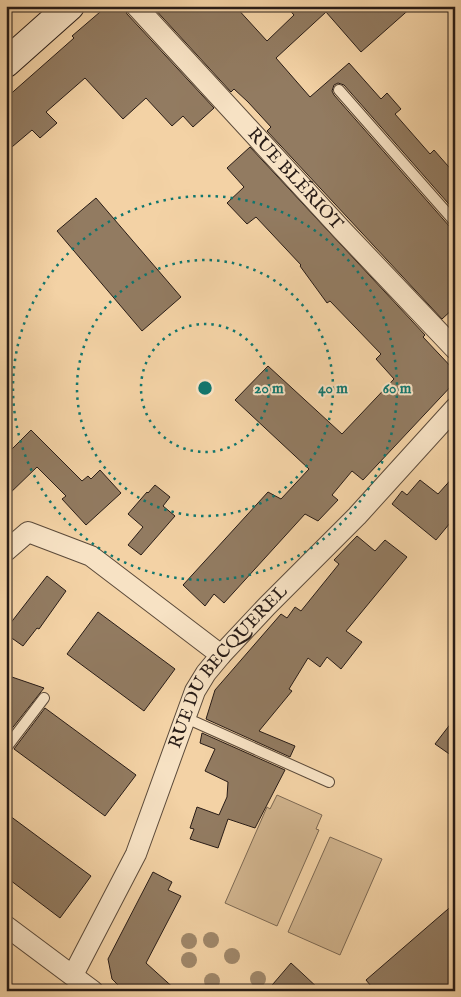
<svg xmlns="http://www.w3.org/2000/svg" width="461" height="997" font-family="'IM FELL English',serif">
<rect width="100%" height="100%" fill="#f3d2a5"/>
<filter id="stains"><feTurbulence type="fractalNoise" baseFrequency=".004" numOctaves="4"/><feColorMatrix values="0 0 0 0 .2 0 0 0 0 .09 0 0 0 0 .02 0 0 0 .5 -.17"/></filter>
<radialGradient id="worn" r=".72"><stop offset=".6" stop-color="#630" stop-opacity="0"/><stop offset="1" stop-color="#630" stop-opacity=".3"/></radialGradient>
<!-- green -->
<g fill="#d0b38d" stroke="#7c6852">
<path d="M277 795 322 815 316 829 319 830 277 926 225 903 267 807 270 809Z"/>
<path d="M330 837 382 859 340 955 288 932Z"/>
</g>
<!-- building -->
<g fill="#927b61" stroke="#281c17">
<path d="M107 6H124L127 14 214 108 193 127 183 116 172 126 146 98 123 119 85 78 46 112 57 123 40 138 32 130 6 152V98L74 38 72 36Z"/>
<path d="M152 6H235L267 41 294 15 286 6H413L361 52 326 12 276 58 310 97 349 63 381 99 387 93 401 109 395 114 430 154 434 150 455 174V211L344 85 338 83 334 85 332 91 334 95 450 227 455 229V307L442 319 267 131 271 127 248 102 234 89 231 92Z"/>
<path d="M250 147 425 335 423 337 455 371V382L363 480 352 471 332 495 338 500 318 521 305 514 224 603 214 594 205 606 183 585 268 492 281 499 309 469 235 400 268 366 342 434 394 379 376 359 381 354 330 301 327 303 300 266 301 265 256 217 247 224 227 203 244 187 227 168Z"/>
<path d="M96 198 181 297 142 331 57 231Z"/>
<path d="M31 430 82 481 88 476 91 479 100 470 121 493 86 525 62 499 66 496 37 467 6 497V455Z"/>
<path d="M455 475V517L436 540 392 504 402 491 407 495 420 480 438 494Z"/>
<path d="M155 485 170 497 163 506 175 516 141 555 128 545 143 527 128 514 147 492 148 493Z"/>
<path d="M357 536 375 551 385 540 407 557 346 631 362 642 341 669 327 657 320 667 308 658 289 689 292 691 259 731 295 746 290 757 206 719 215 690 281 614 287 618 295 607 301 611 339 564 334 560Z"/>
<path d="M47 576 66 591 39 629 37 628 23 646 6 634V629Z"/>
<path d="M98 612 175 669 144 711 67 654Z"/>
<path d="M6 675 44 688 6 736Z"/>
<path d="M45 708 136 775 105 816 14 749Z"/>
<path d="M455 718V758L435 744Z"/>
<path d="M202 733 285 770 255 828 228 819 218 848 190 839 194 829 190 828 197 807 219 815 227 797 228 782 205 771 215 749 200 743Z"/>
<path d="M6 813 91 876 60 918 6 877Z"/>
<path d="M153 872 172 882 168 890 181 896 146 963 177 991H124L112 979 108 959Z"/>
<path d="M455 903V991H375L366 980Z"/>
<path d="M291 963 304 975 321 991H267Z"/>
</g>
<g fill="none" stroke-linecap="round" stroke-linejoin="round">
<!-- lane casing -->
<g stroke="#5b4a3a" stroke-width="12">
<g id="lane">
<path d="M339 90 455 222"/>
<path d="M186 718 329 782"/>
<path d="M6 748 44 698"/>
</g>
</g>
<!-- street casing -->
<g stroke="#5b4a3a" stroke-width="22">
<g id="street">
<path id="s1" d="M136 6 341 229 455 349"/>
<path d="M6 551 28 532 91 556 221 655"/>
<path d="M6 926 93 991"/>
<path id="s2" d="M73 975 136 854 195 691 206 673 221 655 267 606 357 516 455 408"/>
</g>
</g>
<!-- secondary casing -->
<g stroke="#281c17" stroke-width="30">
<path id="secondary" d="M6 63 70 6"/>
</g>
<!-- lane -->
<use href="#lane" stroke="#f7e2c4" stroke-width="10"/>
<!-- street -->
<use href="#street" stroke="#f7e2c4" stroke-width="20"/>
<!-- secondary -->
<use href="#secondary" stroke="#f7e2c4" stroke-width="28"/>
</g>
<!-- trees -->
<g fill="#9f876a">
<circle cx="211" cy="940" r="8"/>
<circle cx="189" cy="941" r="8"/>
<circle cx="232" cy="956" r="8"/>
<circle cx="189" cy="960" r="8"/>
<circle cx="258" cy="979" r="8"/>
<circle cx="212" cy="981" r="8"/>
</g>
<!-- distance rings -->
<g fill="none" stroke="#0f766e" stroke-width="2.5" stroke-dasharray="2.5 5">
<circle cx="205" cy="388" r="64"/>
<circle cx="205" cy="388" r="128"/>
<circle cx="205" cy="388" r="192"/>
</g>
<g text-anchor="middle" dominant-baseline="central" stroke-width="4" stroke-linejoin="round" paint-order="stroke">
<!-- street labels -->
<g font-size="18" fill="#281c17" stroke="#f7e2c4">
<text stroke="none"><textPath href="#s1" startOffset="235">RUE BLÉRIOT</textPath></text>
<text stroke="none"><textPath href="#s2" startOffset="348">RUE DU BECQUEREL</textPath></text>
</g>
</g>
<circle cx="205" cy="388" r="8" fill="#0f766e" stroke="#f7e2c4" stroke-width="2.5"/>
<g font-size="15" text-anchor="middle" font-weight="bold" fill="#0f766e" stroke="#f7e2c4" stroke-width="4" stroke-linejoin="round" paint-order="stroke">
<text x="269" y="393">20 m</text>
<text x="333" y="393">40 m</text>
<text x="397" y="393">60 m</text>
</g>
<!-- margin -->
<rect width="461" height="997" fill="none" stroke="#f3d2a5" stroke-width="25"/>
<rect x="8" y="8" width="446" height="982" fill="none" stroke="#281c17" stroke-width="2.5"/>
<rect x="12" y="12" width="436" height="972" fill="none" stroke="#281c17"/>
<rect width="100%" height="100%" filter="url(#stains)"/>
<rect width="100%" height="100%" fill="url(#worn)"/>
</svg>
